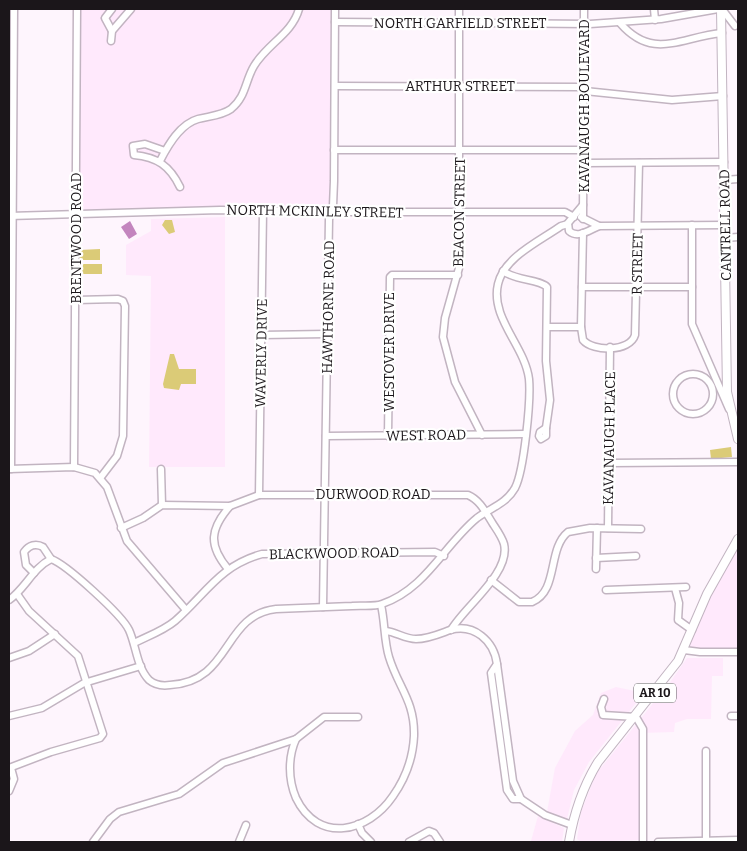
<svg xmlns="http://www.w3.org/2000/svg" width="747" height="851" font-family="Bitter,serif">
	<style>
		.built { fill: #ffe9fc }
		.green { fill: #dbcb77 }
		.water { fill: #c385be }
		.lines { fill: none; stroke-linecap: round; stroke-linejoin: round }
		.minor-casing { stroke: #c2b4c1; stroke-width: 9 }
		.major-casing { stroke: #c2b4c1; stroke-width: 10 }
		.minor { stroke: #fff; stroke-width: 6 }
		.major { stroke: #fff; stroke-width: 8 }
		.labels { text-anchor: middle; stroke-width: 4.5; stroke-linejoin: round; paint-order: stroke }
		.shield { fill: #fff; stroke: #5f5c5f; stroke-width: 1 }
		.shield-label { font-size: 12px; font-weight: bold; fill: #1b161a }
		.street-label { font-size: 14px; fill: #1b161a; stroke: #fff }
	</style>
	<rect width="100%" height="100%" fill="#fef5fd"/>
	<g class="built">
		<path d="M77,9H335L333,209L76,215Z"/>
		<path d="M225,217V467H149L151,276L126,275V245L151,231V219Z"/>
		<path d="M738,539V652L684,650L707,594Z"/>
		<path d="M687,658H723V676H712L711,719H687L675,723L674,732L641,733L639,840L582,842L577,839L581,812L596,774L671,681Z"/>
		<path d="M616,687L644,693L589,762L574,790L567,819L547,812L555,768L575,731L593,715L601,693Z"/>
		<path d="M538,816L564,828L562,842L531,841Z"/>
	</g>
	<g class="green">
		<path d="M165,220H172L175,232L169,234L162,225Z"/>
		<path d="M100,249V260H79V250Z"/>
		<rect x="79" y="264" width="23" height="10"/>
		<path d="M170,354H174L179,369H196V384H181L179,390L164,388L163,384Z"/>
		<path d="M731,447L732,457L711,459L710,450Z"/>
	</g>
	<path class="water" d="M130,221L137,234L129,239L121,227Z"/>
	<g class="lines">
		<defs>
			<g id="minor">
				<path d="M459,9V268L445,318L443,337L455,382L482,435"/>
				<path d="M654,9L655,20"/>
				<path d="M722,9L735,26"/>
				<path d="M335,22L590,24L661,19L718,9"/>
				<path d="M620,23C653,61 680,37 722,33"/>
				<path d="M112,31L105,18L112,9"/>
				<path d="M111,41L112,31L131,9"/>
				<path d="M335,86L584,87"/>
				<path d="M585,91L672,100L723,96"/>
				<path d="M334,150H584"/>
				<path d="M165,151L145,144L133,146L134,155C157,157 170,166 180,187"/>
				<path d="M160,161C168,145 180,124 198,119C209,116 221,116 231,109C246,97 245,81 254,66C267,44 292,34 299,9"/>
				<path d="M584,163L724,162"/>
				<path d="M724,180L738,179"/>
				<path d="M583,205L568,223L569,231C578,239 589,230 599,226L725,225"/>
				<path d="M9,216L220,210L350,212H565L574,217"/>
				<path d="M581,217L599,226"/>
				<path d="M583,219L584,9"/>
				<path d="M692,225V324L729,409"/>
				<path d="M583,233L581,327L583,340C593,352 630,352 635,335L639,163"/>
				<path d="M725,238L738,237"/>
				<path d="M503,271C516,281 539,279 547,287L546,361L550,400L546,428"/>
				<path d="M582,287H692"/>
				<path d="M76,300L118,299L123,301L125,306L123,436L117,456L101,477"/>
				<path d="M547,327H581"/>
				<path d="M261,335L327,334"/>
				<circle cx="693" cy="394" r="20"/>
				<path d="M546,428V436L541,439L539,436L540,432Z"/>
				<path d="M326,436L525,434"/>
				<path d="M388,436L390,277L392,275H458"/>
				<path d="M609,463L738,462"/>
				<path d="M74,467L77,9"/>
				<path d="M9,469L74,467L95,473L107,487L127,541L186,610"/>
				<path d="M11,469L14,9"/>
				<path d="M161,469L162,505"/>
				<path d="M259,495L263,211"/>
				<path d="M121,528L143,518L162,505L230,506L259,495H468C480,500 486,513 493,524C497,530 502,537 504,544C511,573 464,607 451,630"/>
				<path d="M608,528L610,347"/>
				<path d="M596,558L636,556"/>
				<path d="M51,559C66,564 122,615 129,630C136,645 137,668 149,680C155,685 163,686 170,685C232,682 222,615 276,609C302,608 327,607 352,606C361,605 374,607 382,604C426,589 444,545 477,518C490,508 506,504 515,488C524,471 531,400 529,379C525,346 490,318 498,284C504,257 540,241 561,226L568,224"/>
				<path d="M228,569C208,545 210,529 230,506"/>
				<path d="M596,569L597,528"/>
				<path d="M34,573L26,565L24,552C29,545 36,543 43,547L51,559"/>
				<path d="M491,580L519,602H532C559,591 547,549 568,532L590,528L641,529"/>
				<path d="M675,588L679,603L678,620L692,630"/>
				<path d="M606,590L686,587"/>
				<path d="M9,600C25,589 33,568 51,559"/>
				<path d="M323,607L329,219L333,206L334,181L335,9"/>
				<path d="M386,631C396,632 405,639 416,639C428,639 439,634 450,630C474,623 494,641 497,664L491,673L507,790L513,799H521L545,815L572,825"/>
				<path d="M134,643C148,636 163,631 175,621C206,594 219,566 262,554L435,552L444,556"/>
				<path d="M684,650L700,652H738"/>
				<path d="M9,658L29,651L55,634"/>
				<path d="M497,664L513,781L521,799"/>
				<path d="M604,699L601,707L603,715L636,717L643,729V842"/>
				<path d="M9,716L42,708L84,683L141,666"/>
				<path d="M731,716H738"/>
				<path d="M296,739C288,757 288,779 296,798C318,844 368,833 393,796C405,779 413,757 414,736C415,701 398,687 389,657C384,641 385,622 381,605"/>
				<path d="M9,768L51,752L100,738L103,734L78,656L29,611L17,594"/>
				<path d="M9,791L14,779L11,768"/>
				<path d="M358,824L362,833L371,842"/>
				<path d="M93,842L110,819L119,812L179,794L223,763L296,739L324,717H358"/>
				<path d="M239,842L246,825"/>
				<path d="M409,842L429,831L434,833L440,842"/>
				<path d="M658,842L738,840"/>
				<path d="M706,842V751"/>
			</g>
			<g id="major">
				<path d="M721,9L727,392L738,439"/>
				<path d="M569,842C574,813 582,788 598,762L678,661L707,594L738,539"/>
			</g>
		</defs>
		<use href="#minor" class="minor-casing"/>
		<use href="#major" class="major-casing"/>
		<use href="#minor" class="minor"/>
		<use href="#major" class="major"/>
	</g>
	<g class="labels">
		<rect class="shield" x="634" y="683.5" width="42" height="19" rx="4"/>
		<g class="shield-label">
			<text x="655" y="697">AR 10</text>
		</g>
		<g class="street-label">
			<text x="460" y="28">NORTH GARFIELD STREET</text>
			<text x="460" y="91">ARTHUR STREET</text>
			<text transform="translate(584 106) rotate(-90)" y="5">KAVANAUGH BOULEVARD</text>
			<text transform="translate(315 211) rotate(1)" y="5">NORTH MCKINLEY STREET</text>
			<text transform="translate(459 212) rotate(-89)" y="5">BEACON STREET</text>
			<text transform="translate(725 225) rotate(-91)" y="5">CANTRELL ROAD</text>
			<text transform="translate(76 238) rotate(-90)" y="5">BRENTWOOD ROAD</text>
			<text transform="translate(637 264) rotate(-89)" y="5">R STREET</text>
			<text transform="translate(328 307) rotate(-89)" y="5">HAWTHORNE ROAD</text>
			<text transform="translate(389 352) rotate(-90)" y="5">WESTOVER DRIVE</text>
			<text transform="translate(261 353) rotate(-89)" y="5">WAVERLY DRIVE</text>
			<text transform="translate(426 435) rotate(-1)" y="5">WEST ROAD</text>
			<text transform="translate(609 438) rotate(-89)" y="5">KAVANAUGH PLACE</text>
			<text x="373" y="499">DURWOOD ROAD</text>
			<text transform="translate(334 553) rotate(-1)" y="5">BLACKWOOD ROAD</text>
		</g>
	</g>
	<rect width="747" height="851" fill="none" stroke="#1b161a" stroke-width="20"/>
</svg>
